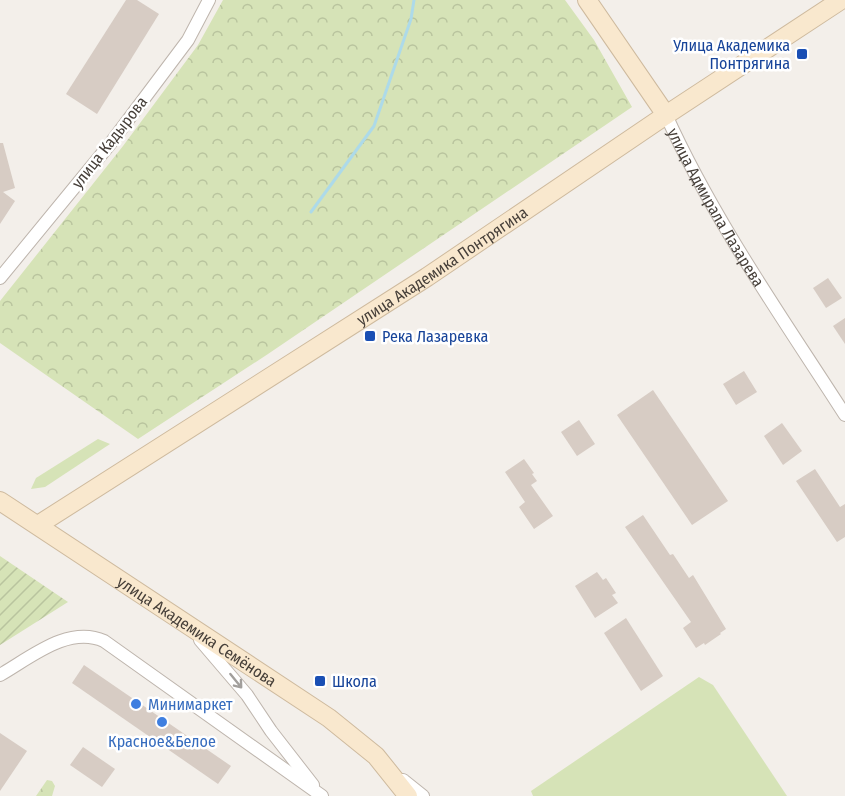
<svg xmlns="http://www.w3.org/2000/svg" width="845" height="796" font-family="'Fira Sans Condensed',sans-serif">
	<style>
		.grass { fill: #d6e3b7 }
		.park { fill: url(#park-crowns) }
		.garden { fill: url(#garden-furrows) }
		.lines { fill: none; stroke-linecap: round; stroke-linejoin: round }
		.stream { stroke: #addae9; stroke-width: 3 }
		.building { fill: #d7ccc4 }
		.street-casing { stroke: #beb5ad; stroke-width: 14 }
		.secondary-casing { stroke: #ceba9e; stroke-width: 20 }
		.street { stroke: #fff; stroke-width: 12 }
		.secondary { stroke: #f9e8ce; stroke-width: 18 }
		.oneway { stroke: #a29f9c }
		.transit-dot { fill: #1a4fb4; stroke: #fff; stroke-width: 2 }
		.shop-dot { fill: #3f7fe0; stroke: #fff; stroke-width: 2 }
		.labels { text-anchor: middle; stroke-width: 5; stroke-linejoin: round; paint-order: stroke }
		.transit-label { font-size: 16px; fill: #164399; stroke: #fff; text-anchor: start }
		.street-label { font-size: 16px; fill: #463f39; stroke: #fff }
		.shop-label { font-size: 16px; fill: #366cbe; stroke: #fff; text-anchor: start }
	</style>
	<defs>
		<pattern id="park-crowns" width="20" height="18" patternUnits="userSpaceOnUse" patternTransform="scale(1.5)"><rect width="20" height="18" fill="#d6e3b7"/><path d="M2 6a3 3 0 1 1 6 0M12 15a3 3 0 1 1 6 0" fill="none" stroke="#b9c49e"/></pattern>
		<pattern id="garden-furrows" width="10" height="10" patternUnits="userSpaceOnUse" patternTransform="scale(1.5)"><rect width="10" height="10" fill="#d6e3b7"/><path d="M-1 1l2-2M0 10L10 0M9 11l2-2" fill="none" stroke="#b9c49e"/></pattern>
	</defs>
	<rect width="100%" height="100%" fill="#f3efea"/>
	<g class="grass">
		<path d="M98,439L110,444L45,487L31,489L36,478Z"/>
		<path d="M699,677L713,685L787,796H533L531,791Z"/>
	</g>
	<g class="park">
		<path d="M223,0H565L594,40L632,107L268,354L138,439L0,343V301L123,146L198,45Z"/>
		<path d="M47,780L52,781L55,786L52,796H36Z"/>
	</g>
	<path class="garden" d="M0,556L68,602L0,645Z"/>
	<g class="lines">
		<path class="stream" d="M311,212L374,126L411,19L414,0"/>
	</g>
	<g class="building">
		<path d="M126,0H137L159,14L97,114L66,94Z"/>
		<path d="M0,143H3L15,188L3,192L15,201L0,224Z"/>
		<path d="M828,278L842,298L826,308L813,288Z"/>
		<path d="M845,318V344L833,326Z"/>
		<path d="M744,371L757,392L736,405L723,384Z"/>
		<path d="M653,390L728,501L692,525L617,415Z"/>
		<path d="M579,420L595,444L577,456L561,432Z"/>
		<path d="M782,423L802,451L783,465L764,436Z"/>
		<path d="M524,459L534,473L532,474L537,481L531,485L553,516L534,529L519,507L525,502L505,472Z"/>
		<path d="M815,469L840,507L845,504V537L837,542L796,481Z"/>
		<path d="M643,515L670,555L673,554L689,578L693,575L726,629L720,633L721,634L705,645L704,643L696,648L683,628L691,622L625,527Z"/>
		<path d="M597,572L603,580L606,578L616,593L612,595L618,603L595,618L575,586Z"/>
		<path d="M626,618L663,676L641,691L604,633Z"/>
		<path d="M84,665L231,766L218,784L72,683Z"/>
		<path d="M0,733L27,751L0,791Z"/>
		<path d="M83,747L115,769L102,787L70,765Z"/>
	</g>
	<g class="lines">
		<defs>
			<g id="street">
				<path id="s1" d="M666,115C714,221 782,317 845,415"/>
				<path d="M0,278L110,144L188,40L209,0"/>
				<path d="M200,640L247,695L271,731L313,785"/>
				<path d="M0,675C30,658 68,625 104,641L322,796"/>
				<path d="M403,780L423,796"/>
			</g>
			<g id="secondary">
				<path d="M587,0L666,115"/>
				<path id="s2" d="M0,501L329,718L376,756L408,796"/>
				<path id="s3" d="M38,525L427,277L666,115L841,0"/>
			</g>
		</defs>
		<use href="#street" class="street-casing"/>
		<use href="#secondary" class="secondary-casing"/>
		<use href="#street" class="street"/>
		<use href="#secondary" class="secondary"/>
	</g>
	<defs><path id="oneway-shaft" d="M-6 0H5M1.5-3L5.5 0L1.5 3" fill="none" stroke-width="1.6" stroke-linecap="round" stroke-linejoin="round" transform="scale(1.5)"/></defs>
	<use class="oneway" href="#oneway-shaft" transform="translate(236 681) rotate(51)"/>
	<g class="transit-dot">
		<rect x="796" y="48" width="12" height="12" rx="3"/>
		<rect x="364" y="330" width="12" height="12" rx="3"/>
		<rect x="314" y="675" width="12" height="12" rx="3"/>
	</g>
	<g class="shop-dot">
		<circle cx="136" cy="704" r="6"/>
		<circle cx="162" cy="722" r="6"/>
	</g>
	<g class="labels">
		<g class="transit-label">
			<text x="790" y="51" text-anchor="end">Улица Академика<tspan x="790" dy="18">Понтрягина</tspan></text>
			<text x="382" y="342">Река Лазаревка</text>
			<text x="332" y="687">Школа</text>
		</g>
		<g class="street-label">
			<text transform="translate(109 142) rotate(-52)" y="6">улица Кадырова</text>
			<text dy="6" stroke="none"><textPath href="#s1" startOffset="105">улица Адмирала Лазарева</textPath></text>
			<text dy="6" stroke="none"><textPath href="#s3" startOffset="480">улица Академика Понтрягина</textPath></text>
			<text dy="6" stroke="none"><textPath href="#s2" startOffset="236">улица Академика Семёнова</textPath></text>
		</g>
		<g class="shop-label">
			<text x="148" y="710">Минимаркет</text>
			<text x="162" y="747" text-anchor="middle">Красное&amp;Белое</text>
		</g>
	</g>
</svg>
